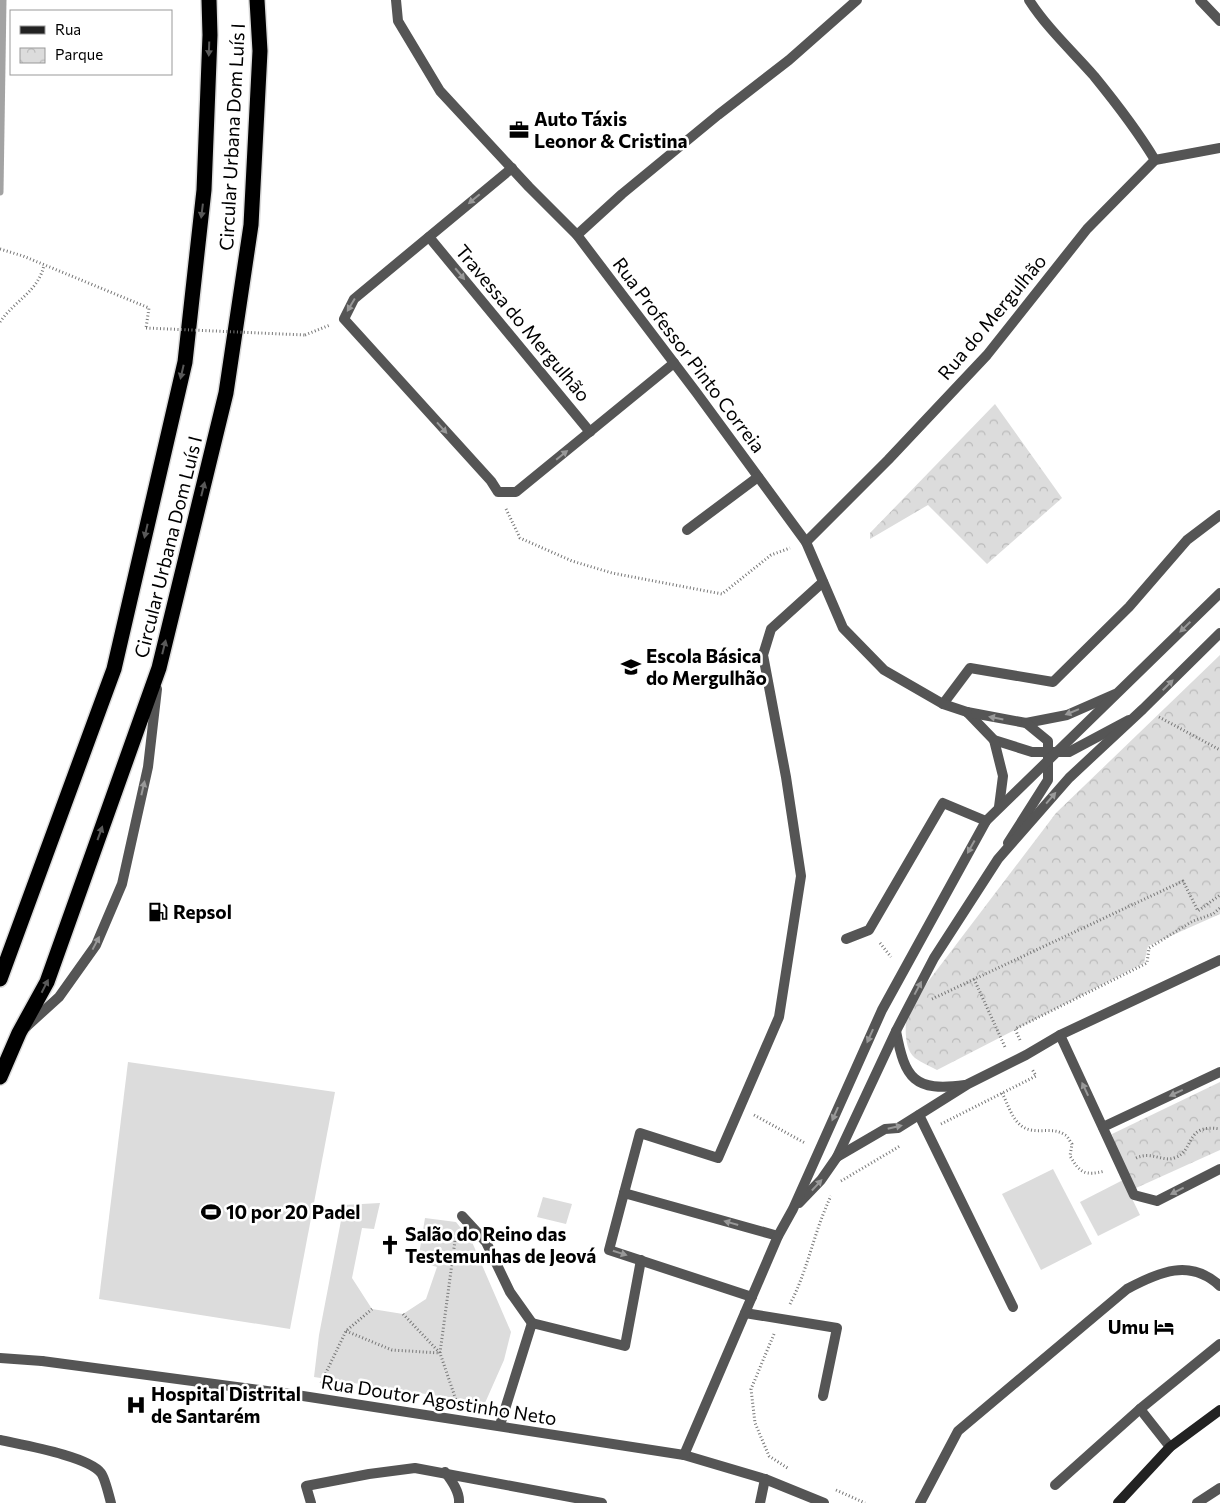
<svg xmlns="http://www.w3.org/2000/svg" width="1220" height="1503" font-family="Commissioner,sans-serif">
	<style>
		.green { fill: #dcdcdc }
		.park { fill: url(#park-crowns) }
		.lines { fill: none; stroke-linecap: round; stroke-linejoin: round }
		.stream { stroke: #a3a3a3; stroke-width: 7 }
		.highway-casing { stroke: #dbdbdb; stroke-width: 18 }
		.path { stroke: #777; stroke-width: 3; stroke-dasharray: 1 2.5; stroke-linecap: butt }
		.lane { stroke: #555; stroke-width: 10 }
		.street { stroke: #555; stroke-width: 10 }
		.secondary { stroke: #222; stroke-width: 10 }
		.highway { stroke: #000; stroke-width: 15 }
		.path-bridge { stroke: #777; stroke-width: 3; stroke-dasharray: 1 2.5; stroke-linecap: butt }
		.oneway { fill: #595959 }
		.oneway2 { fill: #999 }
		.labels { text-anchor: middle; stroke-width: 5; stroke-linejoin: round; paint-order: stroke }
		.poi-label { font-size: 19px; font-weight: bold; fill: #000; stroke: #fff; text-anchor: start }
		.street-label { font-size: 19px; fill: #000; stroke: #fff }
	</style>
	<defs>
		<pattern id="park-crowns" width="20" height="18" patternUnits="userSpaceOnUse" patternTransform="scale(1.25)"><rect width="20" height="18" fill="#dcdcdc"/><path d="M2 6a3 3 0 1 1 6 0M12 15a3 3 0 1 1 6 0" fill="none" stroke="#bbb"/></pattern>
	</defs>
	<rect width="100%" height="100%" fill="#fff"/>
	<g class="green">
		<path d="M128,1062L335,1092L290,1329L99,1299Z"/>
		<path d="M1053,1169L1092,1244L1041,1270L1002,1194Z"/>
		<path d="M1123,1180L1140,1215L1098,1236L1080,1202Z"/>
		<path d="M543,1197L572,1204L566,1224L537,1217Z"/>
		<path d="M380,1203L374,1229L362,1228L352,1278L372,1309L403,1314L426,1299L437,1267L418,1261L425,1218L456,1222L472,1242L511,1332L504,1360L485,1403L314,1377L319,1335L344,1205Z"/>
	</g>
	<g class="park">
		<path d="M995,404L1062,498L987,564L928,505L870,539V533Z"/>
		<path d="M1220,655V914L1148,946L1144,963L937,1070C930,1066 922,1063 915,1058C903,1049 905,1022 908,1008L1056,813Z"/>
		<path d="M1220,1082V1150L1136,1188L1121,1166L1112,1134Z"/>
	</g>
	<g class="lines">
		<path class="stream" d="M0,192L3,0"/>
		<defs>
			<g id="highway">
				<path d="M0,979L114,669L185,362L204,190L210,35L209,0"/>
				<path d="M0,1077L19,1033L47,982L159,668L226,393L251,225L260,51L257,0"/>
			</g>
		</defs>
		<use href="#highway" class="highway-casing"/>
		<g class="path">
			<path d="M0,249L23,256L149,308L146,328"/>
			<path d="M0,322C15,300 38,292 44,265"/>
			<path d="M305,335L330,325"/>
			<path d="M506,509L520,538L572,561L612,573L722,594L771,555L790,548"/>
			<path d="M1159,717L1220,750"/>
			<path d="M880,943L891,957"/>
			<path d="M974,979L1005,1047"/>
			<path d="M932,999L1183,881L1198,911L1220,895"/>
			<path d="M1020,1040L1015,1029L1147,963L1149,948L1193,921L1213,914L1220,908"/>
			<path d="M1002,1093C1008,1104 1012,1120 1023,1127C1036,1135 1053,1126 1065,1135C1068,1136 1070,1142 1072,1144L1070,1156C1080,1173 1085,1176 1105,1171"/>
			<path d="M754,1115L805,1143"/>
			<path d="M941,1124L1036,1076L1032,1069"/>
			<path d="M1136,1158C1151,1151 1163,1162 1174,1158C1195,1152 1184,1123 1220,1129"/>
			<path d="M841,1181L900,1146"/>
			<path d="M790,1304C808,1270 814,1231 831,1196"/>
			<path d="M403,1314L440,1353L457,1403"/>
			<path d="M346,1331L392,1350L440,1353L456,1233"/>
			<path d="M774,1334L751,1389L755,1423L769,1456L789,1469"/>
			<path d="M321,1383L346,1331L372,1309"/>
			<path d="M836,1490L865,1503"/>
		</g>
		<g class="lane">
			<path d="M943,704L970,668L1053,682L1129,607L1187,540L1220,515"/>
			<path d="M967,712L994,740L1032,752H1069L1129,720"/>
			<path d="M967,712L1026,723L1067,715L1115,694"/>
			<path d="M994,740L1003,776L999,807"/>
			<path d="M1008,843L1048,780V741L1026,723"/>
			<path d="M846,939L869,930L943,803L986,821"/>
			<path d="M26,1027L59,997L96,945L122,884L148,767L157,689"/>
			<path d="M624,1193L640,1133L718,1158L779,1017L801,876L786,777L763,655L771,629L823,582"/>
			<path d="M462,1216L486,1242L510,1292L532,1323"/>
			<path d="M745,1313L837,1328L823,1396"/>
			<path d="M0,1358L42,1361"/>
			<path d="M1140,1409L1170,1447"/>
			<path d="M500,1425L532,1323L625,1346L641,1260"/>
			<path d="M0,1440C22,1445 88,1456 101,1473C105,1478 109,1496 111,1503"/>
			<path d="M445,1472C452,1481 460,1492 459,1503"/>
			<path d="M1055,1485L1140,1409L1220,1344"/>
			<path d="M311,1503L306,1486L369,1474L415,1468L602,1503"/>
			<path d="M760,1503L765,1479"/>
			<path d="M920,1503L958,1431L1127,1289C1159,1272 1190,1258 1220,1286"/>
			<path d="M1197,1503L1220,1488"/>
		</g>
		<g class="street">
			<path d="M396,0L398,21L440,91L529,187L577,235L696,392L806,542L843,628L884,670L943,704L967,712"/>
			<path d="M1029,0C1047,28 1072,51 1094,76C1116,103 1137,130 1155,160"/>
			<path d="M1200,0L1220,21"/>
			<path d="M512,168L354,299L344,319L491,481L498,492H516L674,363"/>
			<path d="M577,235L622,194L718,115L789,60L857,0"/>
			<path d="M429,237L590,432"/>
			<path d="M687,530L758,477"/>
			<path d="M806,542L888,460L987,355L1087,229L1155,160L1220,148"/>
			<path d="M896,1031C905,1079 914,1092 965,1085"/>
			<path d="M1060,1035L1134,1195L1157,1201L1220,1169"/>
			<path d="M919,1115L1013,1307"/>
			<path d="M1103,1127L1220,1072"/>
			<path d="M837,1157L885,1129L898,1128L968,1084L1026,1055L1060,1035L1220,960"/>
			<path d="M799,1203L821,1180L837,1157L896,1031L934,958L998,859L1069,778L1143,709L1220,633"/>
			<path d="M752,1297L609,1250L624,1193L778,1236"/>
			<path d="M42,1361L290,1394L684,1455L765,1479L824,1503"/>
			<path d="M684,1455L778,1236L793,1209L882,1010L986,821L1220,593"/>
		</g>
		<path class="secondary" d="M1118,1503L1170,1447L1220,1410"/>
		<use href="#highway" class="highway"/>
		<path class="path-bridge" d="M146,328L305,335"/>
	</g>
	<defs><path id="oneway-solid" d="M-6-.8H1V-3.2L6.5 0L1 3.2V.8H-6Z" transform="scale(1.25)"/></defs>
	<g class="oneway">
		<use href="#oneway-solid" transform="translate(209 49) rotate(92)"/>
		<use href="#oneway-solid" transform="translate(202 211) rotate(97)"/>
		<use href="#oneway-solid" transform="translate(182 372) rotate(103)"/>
		<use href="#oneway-solid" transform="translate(203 489) rotate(-76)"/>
		<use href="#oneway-solid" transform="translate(146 531) rotate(103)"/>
		<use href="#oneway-solid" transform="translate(164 647) rotate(-76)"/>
		<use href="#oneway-solid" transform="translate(100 833) rotate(-70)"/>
		<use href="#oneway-solid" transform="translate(45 986) rotate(-63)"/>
	</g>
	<g class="oneway2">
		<use href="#oneway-solid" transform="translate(474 199) rotate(140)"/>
		<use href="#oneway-solid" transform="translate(460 274) rotate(50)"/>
		<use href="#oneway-solid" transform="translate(351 305) rotate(121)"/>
		<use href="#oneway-solid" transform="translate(442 428) rotate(48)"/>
		<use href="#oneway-solid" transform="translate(562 455) rotate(-39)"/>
		<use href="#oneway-solid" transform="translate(1185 627) rotate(136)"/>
		<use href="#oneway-solid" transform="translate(1168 685) rotate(-45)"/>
		<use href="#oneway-solid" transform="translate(1072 712) rotate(158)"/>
		<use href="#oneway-solid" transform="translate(996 718) rotate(-169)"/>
		<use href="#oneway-solid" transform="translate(143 788) rotate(-77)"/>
		<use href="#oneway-solid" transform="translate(1051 798) rotate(-49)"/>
		<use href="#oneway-solid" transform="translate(971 847) rotate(119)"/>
		<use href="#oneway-solid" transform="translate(96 943) rotate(-62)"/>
		<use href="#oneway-solid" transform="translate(918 988) rotate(-62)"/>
		<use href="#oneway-solid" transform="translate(870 1036) rotate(114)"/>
		<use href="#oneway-solid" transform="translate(1085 1089) rotate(-115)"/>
		<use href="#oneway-solid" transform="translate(1176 1093) rotate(155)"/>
		<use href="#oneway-solid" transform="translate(835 1114) rotate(114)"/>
		<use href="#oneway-solid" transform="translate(895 1127) rotate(-13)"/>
		<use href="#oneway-solid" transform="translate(817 1185) rotate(-47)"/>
		<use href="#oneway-solid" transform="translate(1177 1191) rotate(153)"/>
		<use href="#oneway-solid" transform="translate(731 1223) rotate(-164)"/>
		<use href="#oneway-solid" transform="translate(620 1253) rotate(18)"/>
	</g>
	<defs>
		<symbol id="office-bare" viewBox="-9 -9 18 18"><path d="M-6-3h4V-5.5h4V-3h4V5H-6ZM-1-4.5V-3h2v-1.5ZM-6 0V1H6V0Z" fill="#000" stroke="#fff" stroke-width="2.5" paint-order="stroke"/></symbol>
		<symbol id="school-bare" viewBox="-9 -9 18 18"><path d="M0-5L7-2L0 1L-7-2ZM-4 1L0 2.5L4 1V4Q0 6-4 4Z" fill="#000" stroke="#fff" stroke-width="2.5" paint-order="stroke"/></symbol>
		<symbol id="fuel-bare" viewBox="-9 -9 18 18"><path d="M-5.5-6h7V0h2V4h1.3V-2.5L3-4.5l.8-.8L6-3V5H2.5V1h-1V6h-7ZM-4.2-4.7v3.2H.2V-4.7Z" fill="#000" stroke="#fff" stroke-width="2.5" paint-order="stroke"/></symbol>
		<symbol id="stadium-bare" viewBox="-9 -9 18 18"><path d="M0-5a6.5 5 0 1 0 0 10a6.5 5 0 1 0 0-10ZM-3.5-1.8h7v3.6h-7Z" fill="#000" stroke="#fff" stroke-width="2.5" paint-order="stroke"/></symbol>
		<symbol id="church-bare" viewBox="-9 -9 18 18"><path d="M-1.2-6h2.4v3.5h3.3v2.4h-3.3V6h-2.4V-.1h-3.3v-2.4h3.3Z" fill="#000" stroke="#fff" stroke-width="2.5" paint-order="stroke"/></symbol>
		<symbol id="hotel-bare" viewBox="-9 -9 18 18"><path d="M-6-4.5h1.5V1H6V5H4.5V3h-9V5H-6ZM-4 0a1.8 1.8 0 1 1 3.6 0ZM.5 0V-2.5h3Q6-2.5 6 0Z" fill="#000" stroke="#fff" stroke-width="2.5" paint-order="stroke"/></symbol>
		<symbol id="hospital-bare" viewBox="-9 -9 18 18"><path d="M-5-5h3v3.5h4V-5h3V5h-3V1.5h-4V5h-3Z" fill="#000" stroke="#fff" stroke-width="2.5" paint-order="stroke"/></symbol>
	</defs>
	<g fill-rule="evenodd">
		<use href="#office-bare" x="505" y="116" width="28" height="28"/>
		<use href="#school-bare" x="617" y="653" width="28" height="28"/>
		<use href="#fuel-bare" x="144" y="898" width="28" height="28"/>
		<use href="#stadium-bare" x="197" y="1198" width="28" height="28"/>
		<use href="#church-bare" x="376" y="1231" width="28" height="28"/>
		<use href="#hotel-bare" x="1150" y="1313" width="28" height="28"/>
		<use href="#hospital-bare" x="122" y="1391" width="28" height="28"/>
	</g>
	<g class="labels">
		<g class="poi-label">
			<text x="534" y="126">Auto Táxis<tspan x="534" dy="22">Leonor &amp; Cristina</tspan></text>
			<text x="646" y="663">Escola Básica<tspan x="646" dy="22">do Mergulhão</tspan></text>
			<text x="173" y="919">Repsol</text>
			<text x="226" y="1219">10 por 20 Padel</text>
			<text x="405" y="1241">Salão do Reino das<tspan x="405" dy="22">Testemunhas de Jeová</tspan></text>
			<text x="1149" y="1334" text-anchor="end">Umu</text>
			<text x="151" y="1401">Hospital Distrital<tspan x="151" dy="22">de Santarém</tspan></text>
		</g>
		<g class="street-label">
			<text transform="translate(232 137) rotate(-87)" y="7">Circular Urbana Dom Luís I</text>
			<text transform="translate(992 317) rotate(-50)" y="7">Rua do Mergulhão</text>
			<text transform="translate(523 323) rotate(50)" y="7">Travessa do Mergulhão</text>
			<text transform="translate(689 355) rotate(53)" y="7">Rua Professor Pinto Correia</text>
			<text transform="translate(168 547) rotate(-76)" y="7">Circular Urbana Dom Luís I</text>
			<text transform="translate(439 1400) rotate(9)" y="7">Rua Doutor Agostinho Neto</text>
		</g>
	</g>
	<rect x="10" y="10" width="162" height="65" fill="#ffffff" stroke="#999999"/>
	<rect x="20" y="26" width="25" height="8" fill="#222222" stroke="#999999"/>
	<text x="55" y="35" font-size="15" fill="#000000">Rua</text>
	<rect x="20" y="48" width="25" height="15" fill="url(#park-crowns)" stroke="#999999"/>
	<text x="55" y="60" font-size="15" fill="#000000">Parque</text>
</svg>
